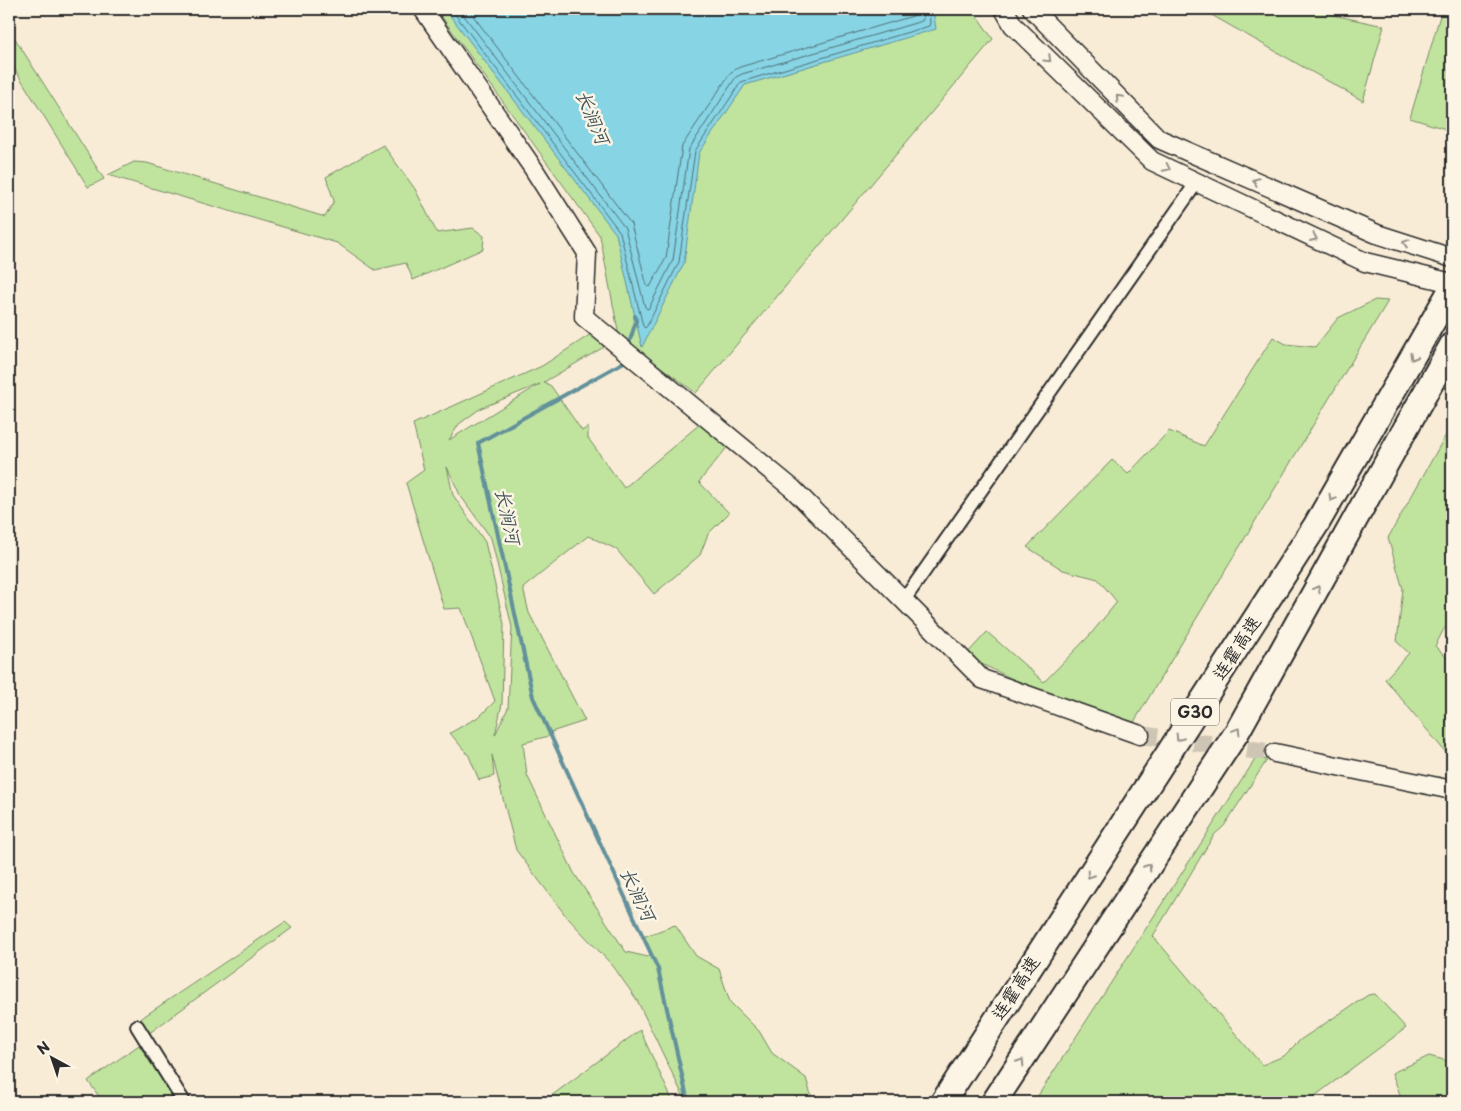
<svg xmlns="http://www.w3.org/2000/svg" width="1461" height="1111" font-family="'Playpen Sans','LXGW WenKai TC',sans-serif">
	<style>
		.green { fill: #c0e49e; stroke: #768864; fill-rule: evenodd }
		.water { fill: #87d4e5; stroke: #62909b }
		.lines { fill: none; stroke-linecap: round; stroke-linejoin: round }
		.shore { stroke: #506f75; stroke-width: 1 }
		.stream { stroke: #62909b; stroke-width: 4 }
		.secondary-tunnel { stroke: #cfc5b4; stroke-width: 18; stroke-dasharray: 18 9; stroke-linecap: butt }
		.street-casing { stroke: #2b2b2b; stroke-width: 16 }
		.secondary-casing { stroke: #2b2b2b; stroke-width: 21 }
		.highway-casing { stroke: #2b2b2b; stroke-width: 28 }
		.street { stroke: #fcf5e5; stroke-width: 12 }
		.secondary { stroke: #fcf5e5; stroke-width: 18 }
		.highway { stroke: #fcf5e5; stroke-width: 24 }
		.oneway { stroke: #949088 }
		.labels { text-anchor: middle; stroke-width: 5; stroke-linejoin: round; paint-order: stroke }
		.shield { fill: #fcf5e5; stroke: #6a6863; stroke-width: 1 }
		.shield-label { font-size: 16px; font-weight: bold; fill: #2b2b2b }
		.street-label { font-size: 18px; fill: #2b2b2b; stroke: #fcf5e5 }
		.water-label { font-size: 19px; font-style: italic; fill: #42555a; stroke: #fcf5e5 }
	</style>
	<rect width="100%" height="100%" fill="#f8ecd6"/>
	<filter id="ink" filterUnits="userSpaceOnUse"><feTurbulence type="fractalNoise" baseFrequency=".02" numOctaves="2"/><feDisplacementMap in="SourceGraphic" scale="10" xChannelSelector="R" yChannelSelector="G"/><feConvolveMatrix kernelMatrix="1 2 1 2 8 2 1 2 1" color-interpolation-filters="sRGB"/></filter>
	<g filter="url(#ink)">
		<g class="green">
			<path d="M436,9H972L993,39L696,393L619,336L600,236Z"/>
			<path d="M1201,9H1318L1333,15L1384,26L1363,101Z"/>
			<path d="M1442,9H1452V131L1410,118Z"/>
			<path d="M9,29L104,179L88,187L9,60Z"/>
			<path d="M383,145L415,189L437,233L473,228L484,236L483,249L413,280L406,263L375,270L337,243L108,175L134,162L147,163L325,217L334,201L326,177Z"/>
			<path d="M1375,300L1388,301L1134,722L1048,696L965,656L987,632L1044,682L1090,635L1117,602L1098,579L1063,570L1027,547L1112,460L1128,474L1169,431L1204,446L1273,337L1286,344L1315,347L1338,318Z"/>
			<path d="M591,334L604,347L544,382L551,386L582,431L588,427V438L624,488L701,423L729,445L699,482L729,513L708,534L700,555L654,594L616,549L588,536L523,588L529,613L585,721L551,732L552,735L523,743L527,775L574,873L626,952L648,957L651,952L643,937L675,925L696,956L719,969L730,1002L759,1031L772,1053L806,1078L813,1102H686L637,1000L613,966L566,916L516,850L492,755L494,776L479,780L469,756L450,733L480,716L495,701L461,608L444,609L406,483L424,470L413,424L542,366ZM540,384L449,440L459,424L481,408ZM447,467L460,495L491,538L512,627L508,708L495,735L502,704L504,624L485,542L453,495Z"/>
			<path d="M1452,424V622L1444,629L1435,646L1452,663V760L1385,679L1409,653L1397,642L1403,589L1388,538Z"/>
			<path d="M1256,758L1267,760L1224,826L1214,835L1153,936L1262,1065L1284,1056L1300,1040L1368,995L1375,994L1406,1028L1312,1098L1315,1102H1034Z"/>
			<path d="M285,922L292,928L144,1037L136,1023L146,1015Z"/>
			<path d="M640,1030L673,1102H543Z"/>
			<path d="M139,1045L176,1102H103L88,1081Z"/>
			<path d="M1429,1056L1448,1061L1452,1060V1102H1400L1402,1100L1392,1073Z"/>
		</g>
		<path class="water" d="M445,9H933L936,29L745,85L699,153L684,263L642,347L616,234Z"/>
		<g class="lines">
			<g class="shore">
				<path d="M451,9L620,232L643,326L645,328L647,326L679,262L695,151L741,82L929,26L930,23L929,9"/>
				<path d="M459,9L625,228L645,307L647,309L649,308L673,260L689,149L736,77L742,74L922,21L923,19L922,9"/>
				<path d="M468,9L631,224L647,286L650,287L666,258L682,146L731,72L740,67L913,16L915,14V9"/>
			</g>
			<g class="stream">
				<path d="M628,347L636,321L635,316"/>
				<path d="M625,357L624,362L478,443L533,697L658,969L688,1102"/>
			</g>
			<path class="secondary-tunnel" d="M1140,735L1275,753"/>
			<defs>
				<g id="street">
					<path d="M904,600L1197,182"/>
					<path d="M137,1026L184,1102"/>
				</g>
				<g id="secondary">
					<path d="M423,9L533,168L587,253L584,317L793,489L982,679L1140,735"/>
					<path d="M1004,9L1013,25L1152,161L1365,262L1452,283"/>
					<path d="M1032,9L1159,139L1377,234L1452,258"/>
					<path d="M1275,753L1452,790"/>
				</g>
				<g id="highway">
					<path d="M943,1102L1316,525L1452,288"/>
					<path d="M994,1102L1237,732L1452,345"/>
				</g>
			</defs>
			<use href="#street" class="street-casing"/>
			<use href="#secondary" class="secondary-casing"/>
			<use href="#highway" class="highway-casing"/>
			<use href="#street" class="street"/>
			<use href="#secondary" class="secondary"/>
			<use href="#highway" class="highway"/>
		</g>
		<defs><path id="oneway-chevron" d="M-2-3.5L2.5 0L-2 3.5" fill="none" stroke-width="1.6" stroke-linecap="round" stroke-linejoin="round" transform="scale(1.25)"/></defs>
		<g class="oneway">
			<use href="#oneway-chevron" transform="translate(1048 59) rotate(44)"/>
			<use href="#oneway-chevron" transform="translate(1119 98) rotate(-134)"/>
			<use href="#oneway-chevron" transform="translate(1167 168) rotate(26)"/>
			<use href="#oneway-chevron" transform="translate(1256 181) rotate(-156)"/>
			<use href="#oneway-chevron" transform="translate(1314 238) rotate(25)"/>
			<use href="#oneway-chevron" transform="translate(1406 243) rotate(-163)"/>
			<use href="#oneway-chevron" transform="translate(1413 357) rotate(120)"/>
			<use href="#oneway-chevron" transform="translate(1332 498) rotate(120)"/>
			<use href="#oneway-chevron" transform="translate(1317 589) rotate(-61)"/>
			<use href="#oneway-chevron" transform="translate(1237 731) rotate(-59)"/>
			<use href="#oneway-chevron" transform="translate(1179 738) rotate(123)"/>
			<use href="#oneway-chevron" transform="translate(1148 867) rotate(-57)"/>
			<use href="#oneway-chevron" transform="translate(1090 875) rotate(123)"/>
			<use href="#oneway-chevron" transform="translate(1021 1062) rotate(-57)"/>
		</g>
	</g>
	<g class="labels">
		<rect class="shield" x="1171" y="698.5" width="48" height="27" rx="4"/>
		<g class="shield-label">
			<text x="1195" y="718">G30</text>
		</g>
		<g class="street-label">
			<text transform="translate(1237 648) rotate(-57)" y="6">连霍高速</text>
			<text transform="translate(1016 988) rotate(-57)" y="6">连霍高速</text>
		</g>
		<g class="water-label">
			<text transform="translate(593 117) rotate(67)" y="7">长涧河</text>
			<text transform="translate(508 516) rotate(78)" y="7">长涧河</text>
			<text transform="translate(638 894) rotate(65)" y="7">长涧河</text>
		</g>
	</g>
	<rect width="1461" height="1111" fill="none" stroke="#fcf5e5" stroke-width="30"/>
	<rect x="15" y="15" width="1431" height="1081" fill="none" stroke="#2b2b2b" stroke-width="2" filter="url(#ink)"/>
	<g transform="translate(52 1058) rotate(320)" stroke="#fcf5e5" stroke-width="4" paint-order="stroke">
	<path d="M0-4L9 19L0 12L-9 19Z" fill="#2b2b2b"/>
	<text y="-8" font-size="14" font-weight="bold" text-anchor="middle" fill="#2b2b2b">N</text>
	</g>
</svg>
